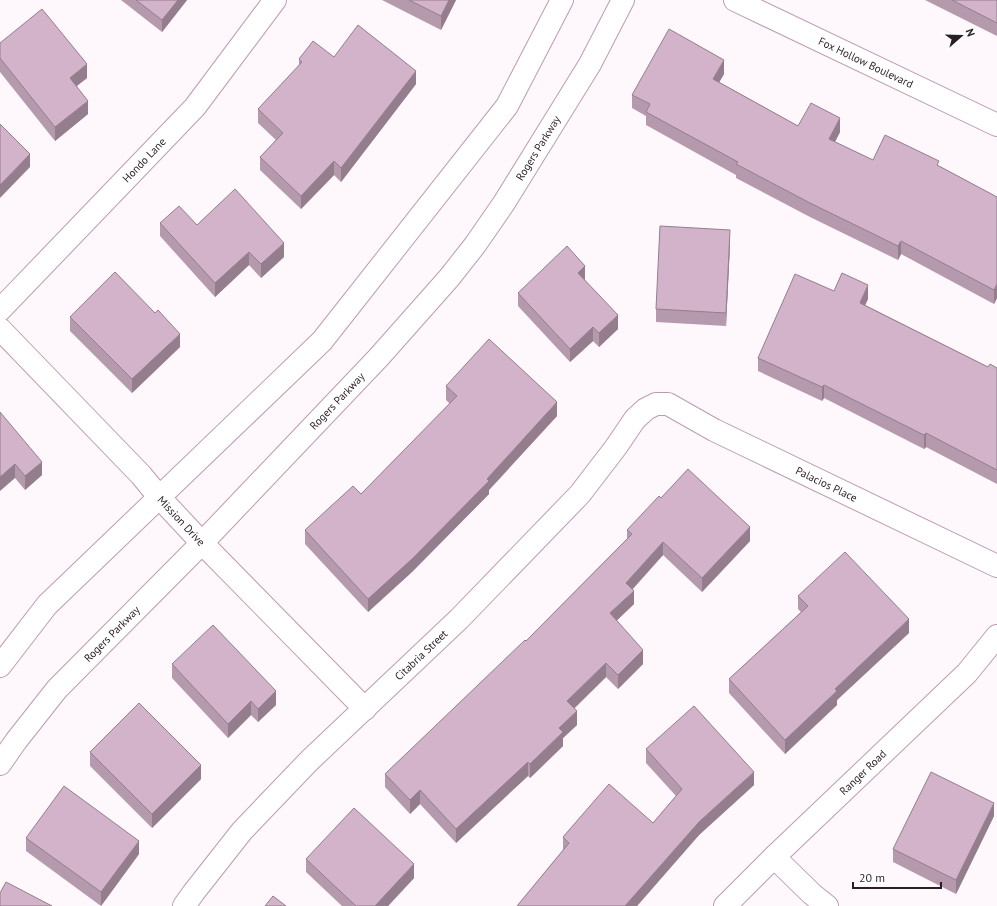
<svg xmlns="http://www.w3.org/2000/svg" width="997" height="906" font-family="'PT Sans',sans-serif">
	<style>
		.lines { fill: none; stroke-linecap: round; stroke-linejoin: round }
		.street-casing { stroke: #bc9cb2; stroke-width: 24 }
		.secondary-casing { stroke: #bc9cb2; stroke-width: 24 }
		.street { stroke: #fff; stroke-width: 22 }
		.secondary { stroke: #fff; stroke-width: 22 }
		.wall { fill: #b59aad }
		.shaded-wall { fill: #947d8d }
		.building { fill: #d3b3c9; stroke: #947d8d }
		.labels { text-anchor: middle; stroke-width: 3.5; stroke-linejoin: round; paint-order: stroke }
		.street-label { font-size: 11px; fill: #2a1e26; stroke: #fff }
	</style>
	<rect width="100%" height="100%" fill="#fef7fc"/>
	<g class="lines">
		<defs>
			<g id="street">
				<path id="s1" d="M735,0L997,125"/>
				<path id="s2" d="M0,310L195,107L275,0"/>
				<path id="s3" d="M0,329L141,475L160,498L202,543L365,709"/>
				<path d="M774,857L812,894L827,906"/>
				<path id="s4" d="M184,906L194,892L242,831L310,760L459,619L580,494L616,447L635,419L646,409L656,404H668L714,430L997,566"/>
				<path id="s5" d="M725,906L774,857L967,673L997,636"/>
			</g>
			<g id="secondary">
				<path d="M0,666L47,605L322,341L507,106L562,0"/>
				<path id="s6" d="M0,764L16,741L57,689L202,543L379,357L449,278L475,245L504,203L590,64L623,0"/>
			</g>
		</defs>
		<use href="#street" class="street-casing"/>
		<use href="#secondary" class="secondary-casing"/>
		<use href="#street" class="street"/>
		<use href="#secondary" class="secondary"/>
	</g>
	<g class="wall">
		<path d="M121,0H187L162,32Z"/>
		<path d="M382,0H456L441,30Z"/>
		<path d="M925,0H997V36Z"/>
		<path d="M0,43L87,78L77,86L88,114L55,141L0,72Z"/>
		<path d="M299,59L416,84L341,182L334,175L301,209L260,170V157L276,140L258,123V109L299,66Z"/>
		<path d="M724,74L719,82L798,126L840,132L835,142L873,160L939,166L997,197V298L994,304L901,254L898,260L810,217L736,178V175L646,125V116L632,108V95Z"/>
		<path d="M160,223L197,225L284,257L261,278L249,265L215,297L160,236Z"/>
		<path d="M730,244L726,326L656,322V309Z"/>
		<path d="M585,279V280L618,329L599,347L593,341L570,362L518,306V293Z"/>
		<path d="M834,291L868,299L865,305L988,367L997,368V484L926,447L924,449L824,398L822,401L758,371V358Z"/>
		<path d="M70,317L180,347L132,393L70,331Z"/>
		<path d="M446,386L557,416L489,490V494L412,572L368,612L305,544V530L361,494L450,404L446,400Z"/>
		<path d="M0,412L42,475L25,490L15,478Z"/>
		<path d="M661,498L750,541L702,592L663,555L633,589L634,604L617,620L643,664L618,689L606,677L574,709L577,725L563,738V746L530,778L528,776L456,843L420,804L410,814L385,787V774L526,641L627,539V530Z"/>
		<path d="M798,596L909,633L837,700V705L785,754L729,693V679L801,612L798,609Z"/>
		<path d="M172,664L276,705L258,722L251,715L228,738L172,678Z"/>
		<path d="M646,749L754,785L699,835L637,906H517L563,850V837L653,823L676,796L646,763Z"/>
		<path d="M90,752L201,779L152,828L90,766Z"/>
		<path d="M994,816L956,894L893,862V849Z"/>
		<path d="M26,838L139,854L101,906L26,851Z"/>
		<path d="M306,859L414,878L388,906H342L306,872Z"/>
	</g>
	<g class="shaded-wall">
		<path d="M178,0H187L162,32V20Z"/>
		<path d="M449,0H456L441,30V16Z"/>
		<path d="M724,60V74L713,93V79Z"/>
		<path d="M87,64V78L70,91V78Z"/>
		<path d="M416,71V84L341,182V168Z"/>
		<path d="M88,101V114L55,141V127Z"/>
		<path d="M840,118V132L829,153V139Z"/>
		<path d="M30,154V167L0,198V185Z"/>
		<path d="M334,161V175L301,209V196Z"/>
		<path d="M730,230V244L726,326V313Z"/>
		<path d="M901,241V254L898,260V246Z"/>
		<path d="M284,243V257L261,278V264Z"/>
		<path d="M249,252V265L215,297V283Z"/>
		<path d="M585,266V279L578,287V273Z"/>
		<path d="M997,284V298L994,304V290Z"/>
		<path d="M868,285V299L860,316V303Z"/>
		<path d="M618,315V329L599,347V333Z"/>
		<path d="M593,327V341L570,362V349Z"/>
		<path d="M180,334V347L132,393V379Z"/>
		<path d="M824,385V398L822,401V387Z"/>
		<path d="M557,402V416L489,490V494L412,572L368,612V599L487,479Z"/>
		<path d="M926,433V447L924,449V435Z"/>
		<path d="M42,462V475L25,490V476Z"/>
		<path d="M15,464V478L0,491V477Z"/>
		<path d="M750,527V541L702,592V578Z"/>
		<path d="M663,542V555L626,596V583Z"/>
		<path d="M634,591V604L610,627V613Z"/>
		<path d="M909,619V633L837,700V705L785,754V740L835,689Z"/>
		<path d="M643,650V664L618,689V675Z"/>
		<path d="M606,663V677L567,715V701Z"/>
		<path d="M276,691V705L258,722V709Z"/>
		<path d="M251,701V715L228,738V724Z"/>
		<path d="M577,711V725L563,738V746L530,778V764L559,728Z"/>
		<path d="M528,762V776L456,843V829Z"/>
		<path d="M201,765V779L152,828V814Z"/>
		<path d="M754,772V785L699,835L637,906H625L699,822Z"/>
		<path d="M420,790V804L410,814V800Z"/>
		<path d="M994,803V816L956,894V880Z"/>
		<path d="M139,841V854L101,906V892Z"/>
		<path d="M414,864V878L388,906H375Z"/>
	</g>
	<g class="building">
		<path d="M136,0H178L162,20Z"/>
		<path d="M409,0H449L441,16Z"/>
		<path d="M952,0H997V23Z"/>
		<path d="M42,9L87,64L70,78L88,101L55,127L0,58V43Z"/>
		<path d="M358,25L416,71L341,168L334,161L301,196L260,157L283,133L258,109L302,62L299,59L313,41L334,57Z"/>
		<path d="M669,29L724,60L713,79L798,126L811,103L840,118L829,139L873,160L885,135L939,161L937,165L997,197V284L994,290L901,241L898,246L810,203L736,164L738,162L646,112L650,104L632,95Z"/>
		<path d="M0,124L30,154L0,185Z"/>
		<path d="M235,189L284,243L261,264L249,252L215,283L160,223L179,206L197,225Z"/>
		<path d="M660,226L730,230L726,313L656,309Z"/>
		<path d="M567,246L585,266L578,273L618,315L599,333L593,327L570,349L518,293Z"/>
		<path d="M115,272L155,313L158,310L180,334L132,379L70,317Z"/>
		<path d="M842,273L868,285L860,303L988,367L990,364L997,368V470L926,433L924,435L824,385L822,387L758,358L795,274L834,291Z"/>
		<path d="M489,339L557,402L487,479L489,481L412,559L368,599L305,530L353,486L361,494L457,396L446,386Z"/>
		<path d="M0,412L42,462L25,476L15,464L0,477Z"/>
		<path d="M688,469L750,527L702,578L663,542L626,583L634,591L610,613L643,650L618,675L606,663L567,701L577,711L559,728L563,732L530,764L528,762L456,829L420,790L410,800L385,774L525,640L526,641L632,534L627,530L659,496L661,498Z"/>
		<path d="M845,552L909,619L835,689L837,691L785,740L729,679L808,606L798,596Z"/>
		<path d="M213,625L276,691L258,709L251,701L228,724L172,664Z"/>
		<path d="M139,703L201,765L152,814L90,752Z"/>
		<path d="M694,706L754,772L699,822L625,906H517L569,843L563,837L609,784L653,823L682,789L646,749Z"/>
		<path d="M931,772L994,803L956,880L893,849Z"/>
		<path d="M64,786L139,841L101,892L26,838Z"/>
		<path d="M354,808L414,864L375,906H356L306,859Z"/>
		<path d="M6,882L52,906H0V893Z"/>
		<path d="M273,896L286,906H265Z"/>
	</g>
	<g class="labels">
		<g class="street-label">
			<text dy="4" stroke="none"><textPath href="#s1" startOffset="145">Fox Hollow Boulevard</textPath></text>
			<text dy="4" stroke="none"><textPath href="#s6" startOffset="820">Rogers Parkway</textPath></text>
			<text dy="4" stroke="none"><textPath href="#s2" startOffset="208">Hondo Lane</textPath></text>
			<text dy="4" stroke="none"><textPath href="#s6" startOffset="496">Rogers Parkway</textPath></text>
			<text dy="4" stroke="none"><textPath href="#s4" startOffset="881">Palacios Place</textPath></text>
			<text dy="4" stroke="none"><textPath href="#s3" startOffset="264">Mission Drive</textPath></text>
			<text dy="4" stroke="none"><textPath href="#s6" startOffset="172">Rogers Parkway</textPath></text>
			<text dy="4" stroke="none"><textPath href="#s4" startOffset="346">Citabria Street</textPath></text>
			<text dy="4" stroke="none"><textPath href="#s5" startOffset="192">Ranger Road</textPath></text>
		</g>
	</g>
	<g transform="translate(961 36) rotate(70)" stroke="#ffffff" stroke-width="3" paint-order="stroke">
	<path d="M0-3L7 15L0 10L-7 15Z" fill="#2a1e26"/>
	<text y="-6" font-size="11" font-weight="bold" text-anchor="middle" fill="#2a1e26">N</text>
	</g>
	<path d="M853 882v6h88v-6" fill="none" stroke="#2a1e26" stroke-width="2"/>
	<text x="859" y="882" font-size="12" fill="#2a1e26" stroke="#ffffff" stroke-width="3" paint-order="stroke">20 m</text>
</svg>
